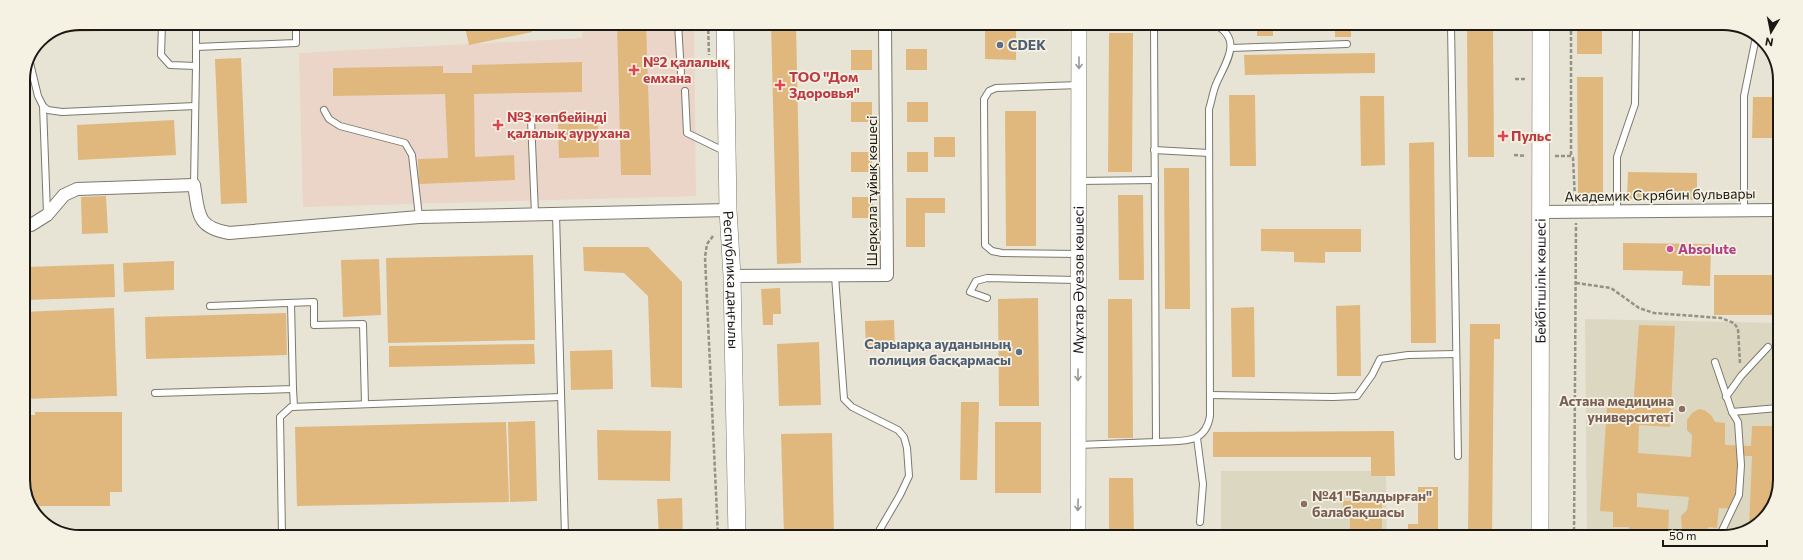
<svg xmlns="http://www.w3.org/2000/svg" width="1803" height="560" font-family="Commissioner,sans-serif">
	<style>
		.built { fill: #dcd7c1 }
		.medical { fill: #ebd5c8 }
		.building { fill: #e0b87d }
		.lines { fill: none; stroke-linecap: round; stroke-linejoin: round }
		.service-casing { stroke: #7c796c; stroke-width: 8 }
		.minor-casing { stroke: #7c796c; stroke-width: 14 }
		.tertiary-casing { stroke: #7c796c; stroke-width: 16 }
		.secondary-casing { stroke: #7c796c; stroke-width: 18 }
		.path { stroke: #949186; stroke-width: 2.5; stroke-dasharray: 4 2; stroke-linecap: butt }
		.service { stroke: #fff; stroke-width: 6 }
		.minor { stroke: #fff; stroke-width: 12 }
		.tertiary { stroke: #fff; stroke-width: 15 }
		.secondary { stroke: #fff; stroke-width: 17 }
		.oneway { stroke: #989895 }
		.service-dot { fill: #5c6f8a; stroke: #f5f1e3; stroke-width: 1.5 }
		.health-dot { fill: #e0444e; stroke: #f5f1e3; stroke-width: 1.5 }
		.hotel-dot { fill: #d1479c; stroke: #f5f1e3; stroke-width: 1.5 }
		.education-dot { fill: #8d6e63; stroke: #f5f1e3; stroke-width: 1.5 }
		.labels { text-anchor: middle; stroke-width: 3.5; stroke-linejoin: round; paint-order: stroke }
		.service-label { font-size: 14px; font-weight: bold; fill: #4e5e75; stroke: #f5f1e3; text-anchor: start }
		.health-label { font-size: 14px; font-weight: bold; fill: #be3a42; stroke: #f5f1e3; text-anchor: start }
		.street-label { font-size: 14px; fill: #1a1914; stroke: #f5f1e3 }
		.hotel-label { font-size: 14px; font-weight: bold; fill: #b23c85; stroke: #f5f1e3; text-anchor: start }
		.education-label { font-size: 14px; font-weight: bold; fill: #785e54; stroke: #f5f1e3; text-anchor: end }
		.rim { fill: none; stroke: #1a1914; stroke-width: 2 }
	</style>
	<rect width="100%" height="100%" fill="#e7e4d5"/>
	<g class="built">
		<path d="M1585,319L1779,323L1778,495L1758,525L1723,537H1587Z"/>
		<path d="M1221,471H1386L1387,537L1221,536Z"/>
	</g>
	<path class="medical" d="M584,24H694L696,196L303,207L299,53L582,38Z"/>
	<g class="building">
		<path d="M80,23H143L144,30L66,32V29Z"/>
		<path d="M213,23H246V28L213,29Z"/>
		<path d="M464,23L530,24L532,32L469,45Z"/>
		<path d="M617,24H646L651,175H621Z"/>
		<path d="M771,24H796L801,263L777,264Z"/>
		<path d="M985,24H1016V60L985,59Z"/>
		<rect x="1257" y="24" width="16" height="12"/>
		<rect x="1335" y="25" width="16" height="12"/>
		<path d="M1467,25H1493L1494,157H1468Z"/>
		<rect x="1577" y="25" width="25" height="29"/>
		<path d="M1109,33H1133L1132,172H1108Z"/>
		<rect x="906" y="49" width="21" height="21"/>
		<rect x="851" y="50" width="21" height="20"/>
		<path d="M1375,53V73L1245,75L1244,55Z"/>
		<path d="M241,58L247,203L221,204L215,59Z"/>
		<path d="M582,62V92L474,94L475,157L514,155L515,180L419,184L418,159L448,158L445,94L333,96V68L443,66V73H472V65Z"/>
		<path d="M1577,77H1603V194H1578Z"/>
		<path d="M1229,95H1255L1256,166H1230Z"/>
		<path d="M1360,96H1384L1385,165L1361,166Z"/>
		<path d="M1753,97H1780L1779,138H1752Z"/>
		<rect x="851" y="102" width="21" height="20"/>
		<rect x="907" y="102" width="21" height="20"/>
		<path d="M1005,111H1036V246H1006Z"/>
		<path d="M174,120L176,155L78,160L77,125Z"/>
		<path d="M558,124H598L599,157L559,158Z"/>
		<rect x="934" y="137" width="21" height="20"/>
		<path d="M1434,142L1436,343H1411L1409,143Z"/>
		<rect x="851" y="152" width="21" height="20"/>
		<rect x="907" y="152" width="21" height="20"/>
		<path d="M1164,168H1189L1190,309H1165Z"/>
		<path d="M1628,172L1697,173V200L1627,199Z"/>
		<path d="M1118,195H1143L1144,280H1119Z"/>
		<path d="M106,196L108,233L82,234L81,197Z"/>
		<rect x="852" y="197" width="21" height="21"/>
		<path d="M906,198H945V213H925V247H906Z"/>
		<path d="M1261,229H1361V252H1325V263L1294,262V252L1261,251Z"/>
		<path d="M1623,243L1711,244L1710,286L1682,285L1683,271L1623,270Z"/>
		<path d="M583,247H648L682,282V388L651,387L648,296L624,273L584,271Z"/>
		<path d="M533,255L535,340L388,343L386,258Z"/>
		<path d="M379,259L381,315L343,317L341,260Z"/>
		<path d="M174,261V290L124,292L123,263Z"/>
		<path d="M114,264L115,297L27,300L26,267Z"/>
		<rect x="1714" y="275" width="65" height="40"/>
		<path d="M780,288L781,314H773V325H763L761,289Z"/>
		<path d="M1038,298L1039,406H999L998,299Z"/>
		<path d="M1108,299H1132L1133,438H1108Z"/>
		<path d="M1360,305L1361,376H1337L1336,306Z"/>
		<path d="M1254,307L1255,377H1232L1231,308Z"/>
		<path d="M114,308L117,396L23,399V312Z"/>
		<path d="M286,313L287,355L146,359L145,317Z"/>
		<path d="M894,320L895,350L866,351L865,321Z"/>
		<path d="M1470,324H1500V339H1494L1492,537H1468Z"/>
		<path d="M1639,325L1675,326L1670,427L1639,425L1638,453L1691,457L1692,435L1687,430V420L1692,413L1699,409L1704,410L1711,415L1715,422L1725,423V445L1751,446L1752,426H1778V495L1758,525L1749,528L1752,456H1739L1737,509L1719,508L1717,528L1709,527L1702,535L1693,537L1686,533L1682,529L1681,516L1687,510L1689,497L1637,493V507L1669,510L1668,537H1629V527H1613V512L1600,511L1607,407L1633,409Z"/>
		<path d="M819,342L821,405L779,406L777,344Z"/>
		<path d="M534,344L535,364L389,367V346Z"/>
		<path d="M612,350L613,389L571,390L570,351Z"/>
		<path d="M961,402H979L977,480H960Z"/>
		<path d="M35,412H122V492H110V506H32L23,484V415H35Z"/>
		<path d="M535,421L537,501L510,502L508,422Z"/>
		<path d="M506,422L509,502L297,506L295,427Z"/>
		<rect x="995" y="422" width="46" height="71"/>
		<path d="M597,430L671,431L670,481L598,480Z"/>
		<path d="M1394,431L1395,476H1371V457H1213V432Z"/>
		<path d="M832,433L834,536H784L781,434Z"/>
		<path d="M1109,478H1133L1134,536H1109Z"/>
		<path d="M1418,487H1438V537H1408V524H1418Z"/>
		<path d="M682,498L683,536H659L657,499Z"/>
		<path d="M1343,501H1382V537H1350V513L1343,514Z"/>
		<path d="M1250,534H1329V537L1250,536Z"/>
	</g>
	<g class="lines">
		<defs>
			<g id="service">
				<path d="M162,23L161,55L170,65L196,66V23"/>
				<path d="M678,24L681,73"/>
				<path d="M1451,25L1458,456"/>
				<path d="M196,47L296,43V23"/>
				<path d="M1231,48L1347,44"/>
				<path d="M30,63L38,96L43,106L47,213"/>
				<path d="M685,91L687,133L726,152"/>
				<path d="M43,106L48,110L62,112L195,106"/>
				<path d="M324,110L329,119L340,126L405,143L412,155L419,217"/>
				<path d="M531,119L535,214"/>
				<path d="M1154,150L1209,153"/>
				<path d="M1079,181L1155,180"/>
				<path d="M194,185L196,66"/>
				<path d="M1744,209V96L1756,37"/>
				<path d="M1617,211V157L1635,104L1636,25"/>
				<path d="M556,214L565,536"/>
				<path d="M1079,254L1002,253L992,251L985,245L984,99L989,91L996,88L1079,85"/>
				<path d="M835,276L844,399L852,407L898,430L904,437L907,448L909,476L900,495L876,536"/>
				<path d="M987,298L970,292L976,281L987,278L1078,280"/>
				<path d="M210,306L314,302V325L363,324L365,404"/>
				<path d="M1715,362L1732,412L1738,422L1741,465L1739,495L1719,537"/>
				<path d="M293,389L294,407"/>
				<path d="M155,393L293,389L291,303"/>
				<path d="M1210,395L1333,397L1357,396L1372,375L1380,359L1408,355L1456,354"/>
				<path d="M1726,397L1741,376L1768,347"/>
				<path d="M1732,412L1778,408"/>
				<path d="M1197,438L1203,484L1200,522"/>
				<path d="M1156,442C1181,440 1205,446 1210,416L1209,109C1212,100 1213,90 1217,82C1227,60 1243,39 1214,24"/>
				<path d="M1078,445L1156,442L1154,24"/>
				<path d="M282,535L280,417L291,407L561,397"/>
				<path d="M938,536L957,535"/>
			</g>
			<g id="minor">
				<path d="M1541,212L1779,210"/>
				<path d="M23,226L31,225L47,215L64,195L77,189L194,185C199,214 196,227 229,233L419,217L728,210"/>
				<path d="M732,276L887,275L885,24"/>
			</g>
			<g id="tertiary">
				<path id="s1" d="M1078,536L1079,24"/>
			</g>
			<g id="secondary">
				<path id="s2" d="M725,24L728,210L732,276L737,536"/>
				<path id="s3" d="M1540,537L1541,25"/>
			</g>
		</defs>
		<use href="#service" class="service-casing"/>
		<use href="#minor" class="minor-casing"/>
		<use href="#tertiary" class="tertiary-casing"/>
		<use href="#secondary" class="secondary-casing"/>
		<g class="path">
			<path d="M708,24L709,55"/>
			<path d="M1571,25V156"/>
			<path d="M1515,79H1526"/>
			<path d="M1514,155L1526,156"/>
			<path d="M1555,156H1571L1573,158L1575,200"/>
			<path d="M713,236L707,244L705,257L718,536"/>
			<path d="M1576,283L1611,288L1639,308L1654,313L1721,318L1734,323L1738,329L1740,363"/>
			<path d="M1574,537L1576,223"/>
		</g>
		<use href="#service" class="service"/>
		<use href="#minor" class="minor"/>
		<use href="#tertiary" class="tertiary"/>
		<use href="#secondary" class="secondary"/>
	</g>
	<defs><path id="oneway-shaft" d="M-6 0H5M1.5-3L5.5 0L1.5 3" fill="none" stroke-width="1.6" stroke-linecap="round" stroke-linejoin="round"/></defs>
	<g class="oneway">
		<use href="#oneway-shaft" transform="translate(1079 63) rotate(90)"/>
		<use href="#oneway-shaft" transform="translate(1078 375) rotate(90)"/>
		<use href="#oneway-shaft" transform="translate(1078 505) rotate(91)"/>
	</g>
	<g class="service-dot">
		<circle cx="1000" cy="45" r="4"/>
		<circle cx="1019" cy="352" r="4"/>
	</g>
	<g class="health-dot">
		<path d="M632 64h4v4h4v4h-4v4h-4v-4h-4v-4h4z"/>
		<path d="M778 79h4v4h4v4h-4v4h-4v-4h-4v-4h4z"/>
		<path d="M496 119h4v4h4v4h-4v4h-4v-4h-4v-4h4z"/>
		<path d="M1501 130h4v4h4v4h-4v4h-4v-4h-4v-4h4z"/>
	</g>
	<circle class="hotel-dot" cx="1670" cy="249" r="4"/>
	<g class="education-dot">
		<circle cx="1682" cy="409" r="4"/>
		<circle cx="1304" cy="504" r="4"/>
	</g>
	<g class="labels">
		<g class="service-label">
			<text x="1008" y="50">CDEK</text>
			<text x="1011" y="349" text-anchor="end">Сарыарқа ауданының<tspan x="1011" dy="16">полиция басқармасы</tspan></text>
		</g>
		<g class="health-label">
			<text x="643" y="67">№2 қалалық<tspan x="643" dy="16">емхана</tspan></text>
			<text x="789" y="82">ТОО "Дом<tspan x="789" dy="16">Здоровья"</tspan></text>
			<text x="507" y="122">№3 көпбейінді<tspan x="507" dy="16">қалалық аурухана</tspan></text>
			<text x="1511" y="141">Пульс</text>
		</g>
		<g class="street-label">
			<text transform="translate(872 191) rotate(-90)" y="5">Шерқала тұйық көшесі</text>
			<text transform="translate(1660 195) rotate(-1)" y="5">Академик Скрябин бульвары</text>
			<text dy="5" stroke="none"><textPath href="#s2" startOffset="256">Республика даңғылы</textPath></text>
			<text dy="5" stroke="none"><textPath href="#s1" startOffset="256">Мұхтар Әуезов көшесі</textPath></text>
			<text dy="5" stroke="none"><textPath href="#s3" startOffset="256">Бейбітшілік көшесі</textPath></text>
		</g>
		<g class="hotel-label">
			<text x="1678" y="254">Absolute</text>
		</g>
		<g class="education-label">
			<text x="1674" y="406">Астана медицина<tspan x="1674" dy="16">университеті</tspan></text>
			<text x="1312" y="501" text-anchor="start">№41 "Балдырған"<tspan x="1312" dy="16">балабақшасы</tspan></text>
		</g>
	</g>
	<path d="M0 0H1803V560H0ZM80 30H1723A50 50 0 0 1 1773 80V480A50 50 0 0 1 1723 530H80A50 50 0 0 1 30 480V80A50 50 0 0 1 80 30Z" fill="#f5f1e3" fill-rule="evenodd"/>
	<path class="rim" d="M80 30H1723A50 50 0 0 1 1773 80V480A50 50 0 0 1 1723 530H80A50 50 0 0 1 30 480V80A50 50 0 0 1 80 30Z"/>
	<g transform="translate(1771 32) rotate(190)" stroke="#f5f1e3" stroke-width="3" paint-order="stroke">
	<path d="M0-3L7 15L0 10L-7 15Z" fill="#1a1914"/>
	<text y="-6" font-size="11" font-weight="bold" text-anchor="middle" fill="#1a1914">N</text>
	</g>
	<path d="M1663 540v6h104v-6" fill="none" stroke="#1a1914" stroke-width="2"/>
	<text x="1669" y="540" font-size="12" fill="#1a1914" stroke="#f5f1e3" stroke-width="3" paint-order="stroke">50 m</text>
</svg>
